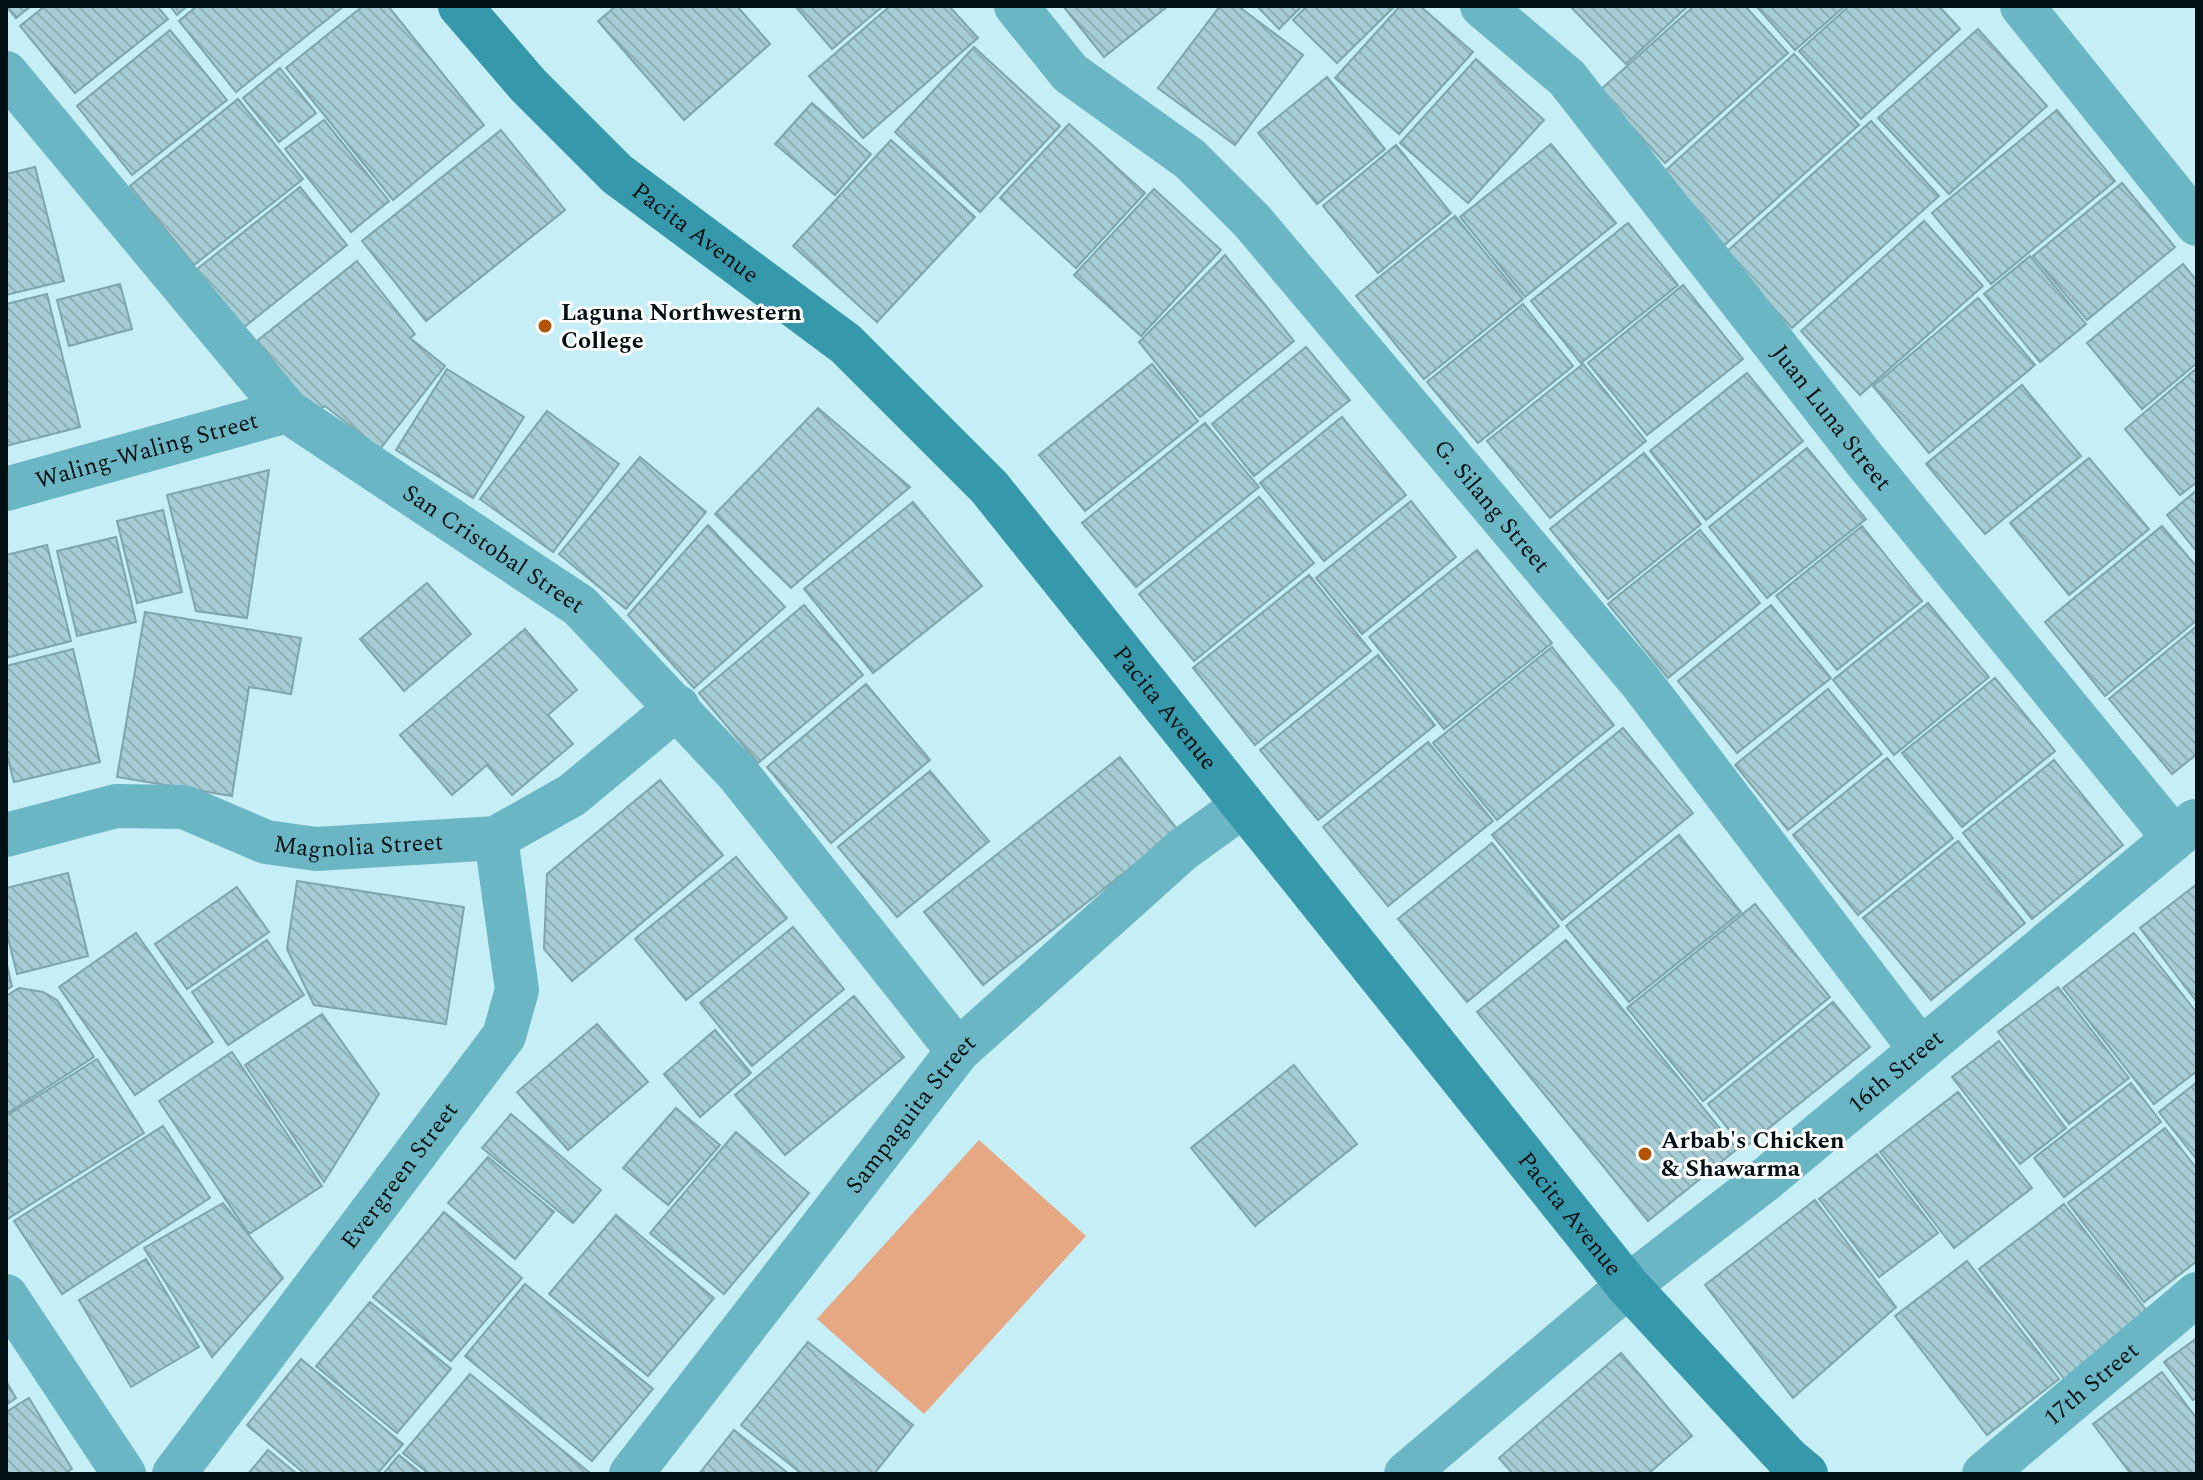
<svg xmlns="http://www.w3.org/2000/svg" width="2203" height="1480" font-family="Spectral,serif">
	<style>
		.garden { fill: #e6a783 }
		.building { fill: url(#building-back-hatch); stroke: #7ea5ac; stroke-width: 2 }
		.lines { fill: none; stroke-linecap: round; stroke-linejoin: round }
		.street { stroke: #6bb6c4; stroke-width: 44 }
		.secondary { stroke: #3699ab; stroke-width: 44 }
		.poi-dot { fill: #b15300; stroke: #fff; stroke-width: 3 }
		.labels { text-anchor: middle; stroke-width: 6; stroke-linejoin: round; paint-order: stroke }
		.street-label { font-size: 24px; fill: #041114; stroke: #fff }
		.poi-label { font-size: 24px; font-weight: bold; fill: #041114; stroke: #fff; text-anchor: start }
	</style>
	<defs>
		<pattern id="building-back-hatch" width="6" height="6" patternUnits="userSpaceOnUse" patternTransform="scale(2)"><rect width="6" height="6" fill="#a6cdd5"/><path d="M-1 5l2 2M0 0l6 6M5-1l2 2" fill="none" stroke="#8dafb6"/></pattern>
	</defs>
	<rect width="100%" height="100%" fill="#c5eef6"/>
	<path class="garden" d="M979,1140L1086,1236L924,1414L817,1319Z"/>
	<g class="building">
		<path d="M6,6H31L16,18Z"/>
		<path d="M45,6H157L168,19L75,93L20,26Z"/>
		<path d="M170,6H187L177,15Z"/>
		<path d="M197,6H344L236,92L179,21Z"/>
		<path d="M363,6H388L484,125L393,200L286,68Z"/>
		<path d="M616,6H737L770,44L684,120L598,21Z"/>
		<path d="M795,6H883L832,49Z"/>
		<path d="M890,6H949L978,38L863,138L809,76Z"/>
		<path d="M1063,6H1168L1104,57Z"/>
		<path d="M1220,6H1238L1303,55L1235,145L1158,88Z"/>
		<path d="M1257,6H1302L1279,29Z"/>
		<path d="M1307,6H1395L1337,63L1293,20Z"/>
		<path d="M1400,6H1420L1473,52L1399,134L1335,78Z"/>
		<path d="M1570,6H1688L1626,64Z"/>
		<path d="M1694,6H1745L1788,53L1665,163L1599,91Z"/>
		<path d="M1756,6H1845L1795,50Z"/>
		<path d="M1849,6H1939L1960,29L1861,119L1799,51Z"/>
		<path d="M1978,29L2047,106L1949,194L1878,118Z"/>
		<path d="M170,30L227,100L132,175L77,106Z"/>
		<path d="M974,47L1060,126L980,212L895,132Z"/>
		<path d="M1794,54L1859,125L1719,250L1655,180Z"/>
		<path d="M1476,59L1544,120L1468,203L1400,143Z"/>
		<path d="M280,68L316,113L279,142L243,98Z"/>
		<path d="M1327,77L1385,149L1317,204L1258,133Z"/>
		<path d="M238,99L303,179L194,265L130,186Z"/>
		<path d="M812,103L871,154L835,195L775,144Z"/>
		<path d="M2057,110L2115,181L1991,284L1932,213Z"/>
		<path d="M324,120L389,201L351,232L285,149Z"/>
		<path d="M1871,121L1939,196L1792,328L1724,254Z"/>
		<path d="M1069,124L1145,193L1076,268L1000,198Z"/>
		<path d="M501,130L565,210L426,321L362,241Z"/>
		<path d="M891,140L975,217L877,322L793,246Z"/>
		<path d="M1551,144L1616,223L1525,297L1460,217Z"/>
		<path d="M1396,145L1451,213L1378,273L1323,206Z"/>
		<path d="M35,167L64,281L6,295V174Z"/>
		<path d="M2122,183L2175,247L2087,320L2033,256Z"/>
		<path d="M300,187L347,245L243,328L196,270Z"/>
		<path d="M1154,189L1221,250L1141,336L1074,275Z"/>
		<path d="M1455,216L1523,299L1424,379L1356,296Z"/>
		<path d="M1924,221L1983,286L1860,395L1801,331Z"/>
		<path d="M1628,223L1678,285L1581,363L1531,301Z"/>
		<path d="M1225,255L1294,341L1200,417L1139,342Z"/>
		<path d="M2030,256L2086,324L2040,362L1984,294Z"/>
		<path d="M357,261L415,334L410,338L445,366L380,449L325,406L315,413L257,341Z"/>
		<path d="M2183,264L2197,281V363L2142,409L2087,343Z"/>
		<path d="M120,284L132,329L69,346L57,300Z"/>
		<path d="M1683,285L1743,359L1647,435L1588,363Z"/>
		<path d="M47,294L80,427L6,446V304Z"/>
		<path d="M1978,298L2035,365L1929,453L1873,386Z"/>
		<path d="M1523,304L1573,366L1478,443L1427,382Z"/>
		<path d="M1306,347L1350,400L1254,476L1212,424Z"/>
		<path d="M1152,364L1198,421L1085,511L1039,455Z"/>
		<path d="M1583,364L1646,441L1550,518L1487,441Z"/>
		<path d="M2197,368V482L2180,495L2125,429Z"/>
		<path d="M447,369L524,417L473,498L396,450Z"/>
		<path d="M1747,373L1803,441L1706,520L1650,451Z"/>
		<path d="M2022,385L2081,456L1985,534L1926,464Z"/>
		<path d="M818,408L910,487L791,588L715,514Z"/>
		<path d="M547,411L619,464L553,552L480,499Z"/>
		<path d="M1342,417L1406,495L1324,561L1260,483Z"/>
		<path d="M1205,423L1259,487L1136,587L1082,523Z"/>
		<path d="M1807,448L1866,519L1767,598L1709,527Z"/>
		<path d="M1644,453L1701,524L1608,599L1550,529Z"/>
		<path d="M640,457L706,512L626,609L559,554Z"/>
		<path d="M2089,458L2149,529L2069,595L2010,523Z"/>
		<path d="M269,470L247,618L196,611L167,495Z"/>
		<path d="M2197,490V552L2167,515Z"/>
		<path d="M1259,497L1314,563L1194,661L1139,594Z"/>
		<path d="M1411,501L1456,557L1362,634L1316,578Z"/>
		<path d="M913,502L982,586L873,673L804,589Z"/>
		<path d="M163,510L182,592L137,603L117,521Z"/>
		<path d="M708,525L785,607L694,688L628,615Z"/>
		<path d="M1862,526L1922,601L1837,670L1776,596Z"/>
		<path d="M2162,526L2197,567V620L2105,696L2045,622Z"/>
		<path d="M1700,530L1760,603L1668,678L1608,604Z"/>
		<path d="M116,537L136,622L77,636L57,551Z"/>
		<path d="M47,545L71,641L6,658V555Z"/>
		<path d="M1477,550L1552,643L1444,729L1369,637Z"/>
		<path d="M1309,575L1371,651L1255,745L1193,668Z"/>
		<path d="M427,583L471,634L404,691L360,639Z"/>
		<path d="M1928,603L1989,677L1894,755L1833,680Z"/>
		<path d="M804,605L863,675L758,763L699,693Z"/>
		<path d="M1771,605L1831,678L1737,753L1678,681Z"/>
		<path d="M145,612L301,638L291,694L249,687L232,796L117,777Z"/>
		<path d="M2197,626V754L2172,774L2109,699Z"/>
		<path d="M525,629L577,690L548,715L573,744L512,795L487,765L452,795L400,735Z"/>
		<path d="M1552,647L1614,725L1497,820L1433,743Z"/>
		<path d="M73,649L100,762L14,782L6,751V666Z"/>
		<path d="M1378,655L1435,725L1318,820L1260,750Z"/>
		<path d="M1995,678L2055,751L1962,827L1902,753Z"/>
		<path d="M866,684L930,760L831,843L767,767Z"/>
		<path d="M1828,689L1882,754L1788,830L1735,765Z"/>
		<path d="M1623,728L1693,813L1562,920L1492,835Z"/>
		<path d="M1428,742L1493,821L1388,906L1323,827Z"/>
		<path d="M1120,757L1178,830L983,985L924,912Z"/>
		<path d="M1887,758L1953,838L1858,915L1793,835Z"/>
		<path d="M2054,760L2123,845L2032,919L1963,833Z"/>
		<path d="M930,771L989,841L897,917L838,847Z"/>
		<path d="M660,780L723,855L572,981L544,949L547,874Z"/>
		<path d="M1679,835L1741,912L1629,1002L1566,926Z"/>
		<path d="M1958,841L2025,923L1931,1000L1863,918Z"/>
		<path d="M1492,843L1559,926L1467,1002L1398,919Z"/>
		<path d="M736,857L787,918L686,1000L635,939Z"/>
		<path d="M68,873L88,956L17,974L6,930V888Z"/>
		<path d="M297,881L464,907L446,1024L314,1005L287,949Z"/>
		<path d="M2197,884V1002L2140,928Z"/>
		<path d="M237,887L269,932L187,989L155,944Z"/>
		<path d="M1755,904L1830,997L1703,1101L1627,1008Z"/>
		<path d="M793,927L844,989L752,1066L700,1003Z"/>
		<path d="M136,933L213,1042L135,1095L59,987Z"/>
		<path d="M2134,933L2197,1013V1071L2154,1104L2063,988Z"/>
		<path d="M267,940L304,995L228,1045L192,992Z"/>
		<path d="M1566,940L1737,1149L1648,1221L1477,1012Z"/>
		<path d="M6,961L12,986L6,990Z"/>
		<path d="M2058,987L2129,1078L2069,1124L1998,1032Z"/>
		<path d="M19,988L43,992L57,1000L94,1057L6,1114V996Z"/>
		<path d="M854,996L904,1057L785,1155L735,1095Z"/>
		<path d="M1833,1002L1870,1047L1744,1148L1708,1104Z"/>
		<path d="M322,1014L379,1094L324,1182L245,1065Z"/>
		<path d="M597,1024L648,1082L568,1150L517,1092Z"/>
		<path d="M715,1030L751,1073L700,1117L664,1074Z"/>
		<path d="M1999,1041L2066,1128L2020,1164L1952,1077Z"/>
		<path d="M232,1052L322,1186L249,1234L159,1101Z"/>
		<path d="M97,1059L144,1133L6,1220V1116Z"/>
		<path d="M1294,1065L1357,1144L1255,1226L1191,1148Z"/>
		<path d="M2197,1082V1160L2159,1112Z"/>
		<path d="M2131,1083L2161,1122L2064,1197L2034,1158Z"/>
		<path d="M1958,1092L2032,1188L1954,1248L1880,1152Z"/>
		<path d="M676,1108L720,1145L668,1205L623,1168Z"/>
		<path d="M511,1114L601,1190L573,1223L482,1148Z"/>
		<path d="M163,1126L210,1198L62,1294L14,1221Z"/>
		<path d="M2165,1128L2197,1169V1261L2144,1302L2068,1203Z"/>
		<path d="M736,1132L809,1193L724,1294L650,1233Z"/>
		<path d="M1877,1154L1938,1233L1879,1277L1819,1199Z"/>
		<path d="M488,1157L554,1212L515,1259L448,1203Z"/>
		<path d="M1815,1200L1896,1307L1793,1398L1705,1285Z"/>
		<path d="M223,1203L283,1278L212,1357L144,1248Z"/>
		<path d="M2064,1204L2150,1315L2065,1380L1979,1269Z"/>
		<path d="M444,1212L522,1278L451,1361L373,1297Z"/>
		<path d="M616,1215L714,1298L648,1376L549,1294Z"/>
		<path d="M146,1259L199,1347L131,1387L79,1300Z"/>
		<path d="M1967,1261L2059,1379L1987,1435L1895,1316Z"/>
		<path d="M525,1284L653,1389L592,1461L465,1356Z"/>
		<path d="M370,1302L451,1369L397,1433L316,1366Z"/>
		<path d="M2197,1338V1397L2193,1400L2164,1362Z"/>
		<path d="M808,1342L913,1425L874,1474H802L741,1425Z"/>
		<path d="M1621,1353L1692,1436L1648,1474H1513L1499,1458Z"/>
		<path d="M301,1359L403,1444L377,1474H305L247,1425Z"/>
		<path d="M2162,1372L2197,1419V1474H2131L2093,1424Z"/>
		<path d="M470,1374L590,1473V1474H429L403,1453Z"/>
		<path d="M6,1381L16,1398L6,1405Z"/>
		<path d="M29,1398L72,1469L63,1474H6V1412Z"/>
		<path d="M734,1430L789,1474H699Z"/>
		<path d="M268,1450L297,1474H248Z"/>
		<path d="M399,1455L422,1474H383Z"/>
	</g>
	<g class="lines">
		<g class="street">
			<path id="s1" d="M1016,6L1070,73L1190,159L1252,221L1640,681L1921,1050"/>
			<path id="s2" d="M1482,6L1567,78L1864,459L2174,838"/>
			<path d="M2022,6L2197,224"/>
			<path id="s3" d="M6,73L287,411L580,606L738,774L958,1051"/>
			<path id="s4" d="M6,489L287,411"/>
			<path id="s5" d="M6,835L116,806L184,807L266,842L316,849L496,838L572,795L678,707"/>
			<path d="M6,1296L124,1474"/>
			<path id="s6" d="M174,1474L504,1036L517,990L496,838"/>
			<path id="s7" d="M631,1474L958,1051L1182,850L1243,806"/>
			<path id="s8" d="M1406,1474L1628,1286L1766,1179L2195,821"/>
			<path id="s9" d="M1984,1474L2197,1294"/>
		</g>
		<path class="secondary" id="s10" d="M460,6L528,85L617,174L846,344L989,487L1628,1286L1788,1459L1806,1474"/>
	</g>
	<g class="poi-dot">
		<circle cx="545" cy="326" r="8"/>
		<circle cx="1645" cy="1154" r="8"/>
	</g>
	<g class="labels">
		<g class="street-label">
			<text dy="8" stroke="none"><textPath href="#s10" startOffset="328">Pacita Avenue</textPath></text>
			<text dy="8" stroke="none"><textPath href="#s2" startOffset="542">Juan Luna Street</textPath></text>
			<text dy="8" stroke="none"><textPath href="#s4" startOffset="146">Waling-Waling Street</textPath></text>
			<text dy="8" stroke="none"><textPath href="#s1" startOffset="694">G. Silang Street</textPath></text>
			<text dy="8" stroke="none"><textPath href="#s3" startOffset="688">San Cristobal Street</textPath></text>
			<text dy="8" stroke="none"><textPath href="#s10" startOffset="1000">Pacita Avenue</textPath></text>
			<text dy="8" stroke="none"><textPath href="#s5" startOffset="364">Magnolia Street</textPath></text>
			<text dy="8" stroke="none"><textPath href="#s8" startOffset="634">16th Street</textPath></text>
			<text dy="8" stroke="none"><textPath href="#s7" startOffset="456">Sampaguita Street</textPath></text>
			<text dy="8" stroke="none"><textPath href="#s6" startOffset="374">Evergreen Street</textPath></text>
			<text dy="8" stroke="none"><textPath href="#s10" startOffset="1648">Pacita Avenue</textPath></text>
			<text dy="8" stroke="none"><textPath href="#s9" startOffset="140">17th Street</textPath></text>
		</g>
		<g class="poi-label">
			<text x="561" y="320">Laguna Northwestern<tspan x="561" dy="28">College</tspan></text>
			<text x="1661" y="1148">Arbab's Chicken<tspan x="1661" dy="28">&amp; Shawarma</tspan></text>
		</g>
	</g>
	<rect width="2203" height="1480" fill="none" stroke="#041114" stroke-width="16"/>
</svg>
